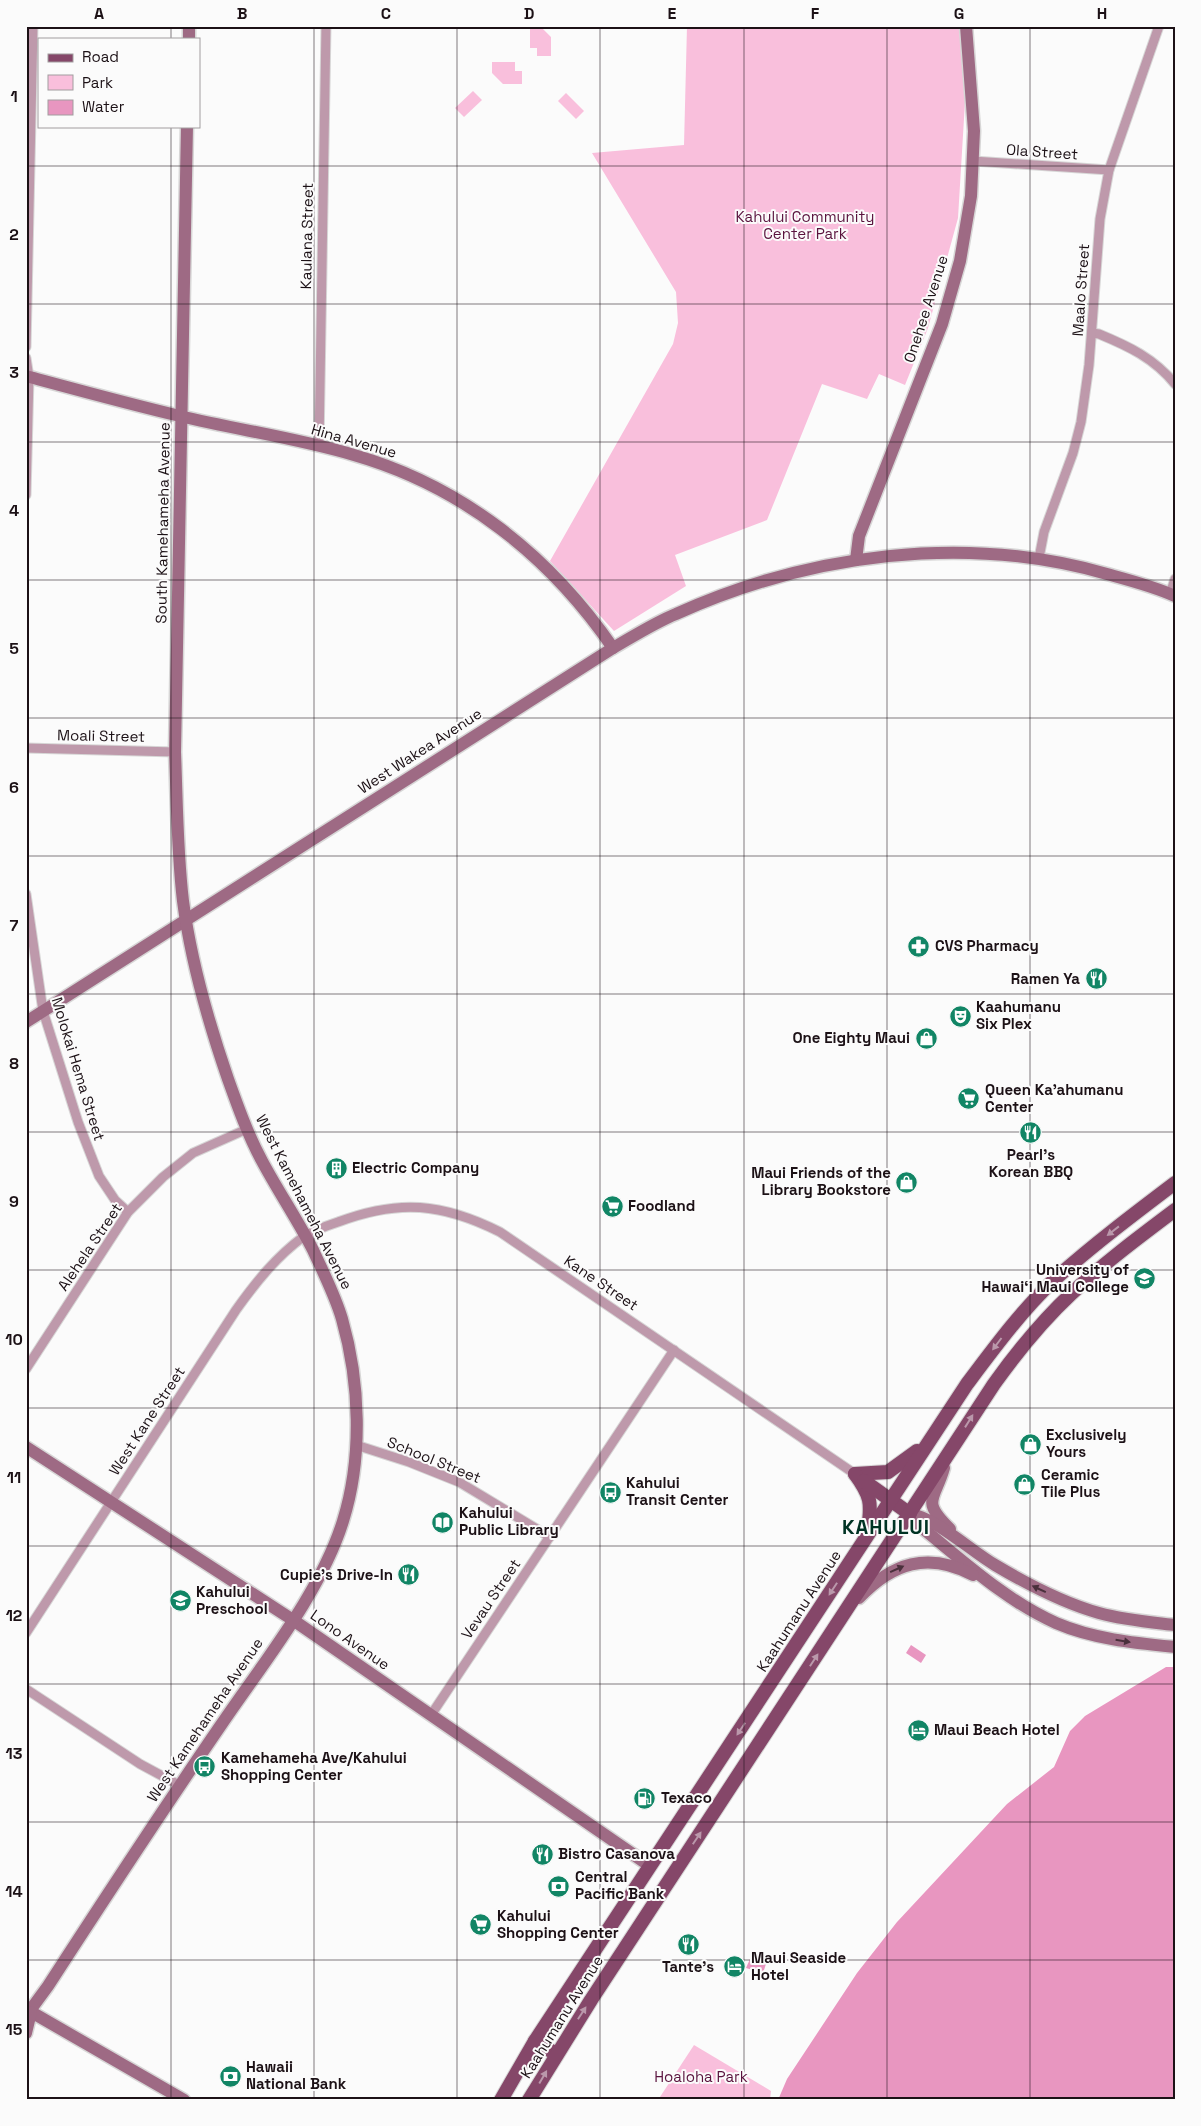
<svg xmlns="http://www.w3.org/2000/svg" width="1201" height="2126" font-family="'Space Grotesk',sans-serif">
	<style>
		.green { fill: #f9bfdc }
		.water { fill: #e896c0 }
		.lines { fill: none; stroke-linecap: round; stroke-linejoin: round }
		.street-casing { stroke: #d7d6d6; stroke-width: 11 }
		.secondary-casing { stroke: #d7d6d6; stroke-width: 15 }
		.primary-casing { stroke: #d7d6d6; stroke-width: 16 }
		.street { stroke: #be99ab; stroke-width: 9 }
		.secondary { stroke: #9e6a84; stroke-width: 12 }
		.primary { stroke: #854769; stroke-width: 14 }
		.oneway { fill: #ba98ab }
		.oneway2 { fill: #4a303c }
		.grid { fill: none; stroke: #1c1116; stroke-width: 1; stroke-opacity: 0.55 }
		.labels { text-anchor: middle; stroke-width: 4; stroke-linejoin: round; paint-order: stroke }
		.street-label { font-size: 15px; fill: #1c1116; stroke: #fbfbfb }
		.park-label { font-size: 15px; fill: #5a133e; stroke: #fbfbfb }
		.poi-label { font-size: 15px; font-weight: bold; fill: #1c1116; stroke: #fbfbfb; text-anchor: start }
		.district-label { font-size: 20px; font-weight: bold; letter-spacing: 1px; fill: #003324; stroke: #fbfbfb }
		.neatline { fill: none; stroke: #1c1116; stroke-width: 2 }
		.grid-label { font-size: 16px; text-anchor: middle; font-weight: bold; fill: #1c1116 }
	</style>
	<rect width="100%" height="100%" fill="#fbfbfb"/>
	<g class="green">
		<path d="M530,26H540L551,37V56H537V48H530Z"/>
		<path d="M687,26H959L965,102L958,218L928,328L905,385L879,374L867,399L822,384L767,520L675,555L686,586L614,631L550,561L673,344L678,323L676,292L592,153L684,145Z"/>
		<path d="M492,62H515V71H522V84H503L492,73Z"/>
		<path d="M473,91L482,100L464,117L455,108Z"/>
		<path d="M566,93L584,111L576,119L558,101Z"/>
		<path d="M694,2045L771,2091L770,2100H658Z"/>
	</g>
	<g class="water">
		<path d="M911,1645L926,1655L921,1663L906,1653Z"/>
		<path d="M1166,1667H1175V2100H778L787,2079L857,1973L897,1922L1007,1804L1054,1767L1070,1731L1085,1716Z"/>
		<path d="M750,1959L766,1964L763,1973L746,1968Z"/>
	</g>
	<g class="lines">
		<defs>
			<g id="street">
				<path d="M973,161L1109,170"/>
				<path d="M1092,333L1099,334C1128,346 1154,358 1175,384"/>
				<path d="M26,347L33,26"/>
				<path d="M26,358L29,377L26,495"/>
				<path d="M319,446L326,26"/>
				<path d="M1039,558L1044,532L1073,453L1081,422L1089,365L1100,219L1109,170L1159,26"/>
				<path d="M1170,594L1175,579"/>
				<path d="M26,748L175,752"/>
				<path d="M26,894L43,1011L78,1122L99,1176L115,1200L128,1212"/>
				<path d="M26,1369L128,1212L163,1177L193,1153L247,1129"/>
				<path d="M356,1445L409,1462L459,1482L550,1537"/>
				<path d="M26,1633L236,1310C256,1282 276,1257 303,1237C314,1230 326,1226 338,1222C399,1199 442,1203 500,1232L855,1474"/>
				<path d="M26,1689L140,1764L179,1785"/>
				<path d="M431,1715L674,1350"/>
			</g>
			<g id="secondary">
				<path d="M189,39V26"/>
				<path d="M26,376C78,390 129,404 180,416C238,430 297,438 354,455C462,486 550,556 613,648"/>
				<path d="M856,560L859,536L942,324L960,261L971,196L974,131L966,26"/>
				<path d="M26,1022L613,648C634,636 654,623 676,614C809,554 965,533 1107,574C1129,580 1153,586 1175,596"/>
				<path d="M26,1447L293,1620L650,1866"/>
				<path d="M944,1468C935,1500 920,1500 950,1529"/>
				<path d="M910,1514L911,1519C957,1555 1002,1599 1056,1623C1093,1639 1135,1643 1175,1647"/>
				<path d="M910,1514C936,1518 971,1551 995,1565C1027,1584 1063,1603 1099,1613C1124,1620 1149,1622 1175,1625"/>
				<path d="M859,1598C892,1563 928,1551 973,1575"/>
				<path d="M26,2009L184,2100"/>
				<path d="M26,2016L48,1986C105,1898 162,1811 221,1725C263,1663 321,1592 343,1521C363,1457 360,1382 342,1319C335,1295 323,1272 313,1250C297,1219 278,1191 262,1161C248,1135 238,1107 228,1079C208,1021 191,962 183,901C177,851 177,801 175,752L187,126"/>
				<path d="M26,2033L31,2012"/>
			</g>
			<g id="primary">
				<path d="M855,1474L888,1472L917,1451"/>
				<path d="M855,1474C871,1496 872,1503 868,1529"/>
				<path d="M864,1481L910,1514"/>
				<path d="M535,2041L556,2054"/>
				<path d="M501,2100L535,2041L967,1384C994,1348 1022,1310 1055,1279C1093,1245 1134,1214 1175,1183"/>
				<path d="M529,2100L591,2000L994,1384C1017,1352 1042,1321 1071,1294C1103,1264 1139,1237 1175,1210"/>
			</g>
		</defs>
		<use href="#street" class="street-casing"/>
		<use href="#secondary" class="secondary-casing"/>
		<use href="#primary" class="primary-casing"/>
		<use href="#street" class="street"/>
		<use href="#secondary" class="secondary"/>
		<use href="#primary" class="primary"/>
	</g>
	<defs><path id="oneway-solid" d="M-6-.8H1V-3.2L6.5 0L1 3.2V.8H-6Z" transform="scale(1.25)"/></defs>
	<g class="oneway">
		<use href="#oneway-solid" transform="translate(1113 1231) rotate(142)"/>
		<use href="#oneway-solid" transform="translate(997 1344) rotate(127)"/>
		<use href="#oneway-solid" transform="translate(969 1421) rotate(-58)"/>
		<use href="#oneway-solid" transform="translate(833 1589) rotate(123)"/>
		<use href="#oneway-solid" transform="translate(814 1660) rotate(-57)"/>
		<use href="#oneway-solid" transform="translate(741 1729) rotate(124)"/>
		<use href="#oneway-solid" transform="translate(697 1838) rotate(-56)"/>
		<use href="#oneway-solid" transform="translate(582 2013) rotate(-57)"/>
		<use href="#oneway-solid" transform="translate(543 2077) rotate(-60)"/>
	</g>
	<g class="oneway2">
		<use href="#oneway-solid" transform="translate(897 1569) rotate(-24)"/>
		<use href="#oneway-solid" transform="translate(1039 1589) rotate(-155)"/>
		<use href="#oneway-solid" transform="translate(1123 1641) rotate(9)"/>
	</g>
	<path class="grid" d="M171,26V39M314,26V2100M457,26V2100M600,26V2100M744,26V2100M887,26V2100M1030,26V2100M171,126V2100M26,166H1175M26,304H1175M26,442H1175M26,580H1175M26,718H1175M26,856H1175M26,994H1175M26,1132H1175M26,1270H1175M26,1408H1175M26,1546H1175M26,1684H1175M26,1822H1175M26,1960H1175"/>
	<defs>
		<symbol id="pharmacy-disc" viewBox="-11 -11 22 22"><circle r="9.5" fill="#118565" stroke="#fbfbfb"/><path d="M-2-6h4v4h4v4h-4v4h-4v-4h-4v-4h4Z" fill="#fff"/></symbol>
		<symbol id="restaurant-disc" viewBox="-11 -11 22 22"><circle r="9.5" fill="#118565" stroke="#fbfbfb"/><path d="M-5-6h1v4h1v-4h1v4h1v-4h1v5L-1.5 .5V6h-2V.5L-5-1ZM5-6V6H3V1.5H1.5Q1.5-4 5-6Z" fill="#fff"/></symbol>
		<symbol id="theatre-disc" viewBox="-11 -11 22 22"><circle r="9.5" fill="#118565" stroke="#fbfbfb"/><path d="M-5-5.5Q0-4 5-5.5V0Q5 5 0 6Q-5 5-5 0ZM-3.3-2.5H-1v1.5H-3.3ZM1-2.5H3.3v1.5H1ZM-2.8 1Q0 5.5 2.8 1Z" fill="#fff"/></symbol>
		<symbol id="shop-disc" viewBox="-11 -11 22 22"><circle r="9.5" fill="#118565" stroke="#fbfbfb"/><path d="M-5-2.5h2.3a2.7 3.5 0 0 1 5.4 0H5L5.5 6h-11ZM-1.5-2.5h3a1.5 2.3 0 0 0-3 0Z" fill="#fff"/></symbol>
		<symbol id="supermarket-disc" viewBox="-11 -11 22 22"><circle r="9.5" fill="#118565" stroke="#fbfbfb"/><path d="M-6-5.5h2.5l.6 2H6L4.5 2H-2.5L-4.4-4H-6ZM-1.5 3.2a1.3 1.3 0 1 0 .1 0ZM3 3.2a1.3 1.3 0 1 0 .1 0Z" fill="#fff"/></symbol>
		<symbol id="building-disc" viewBox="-11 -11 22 22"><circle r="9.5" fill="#118565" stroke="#fbfbfb"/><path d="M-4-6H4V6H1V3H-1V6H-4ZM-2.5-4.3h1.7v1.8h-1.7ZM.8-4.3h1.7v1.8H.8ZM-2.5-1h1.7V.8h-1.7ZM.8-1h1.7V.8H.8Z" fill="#fff"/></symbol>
		<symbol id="university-disc" viewBox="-11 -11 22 22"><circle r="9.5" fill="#118565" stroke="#fbfbfb"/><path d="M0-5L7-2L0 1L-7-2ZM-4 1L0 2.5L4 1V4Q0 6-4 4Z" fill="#fff"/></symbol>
		<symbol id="bus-disc" viewBox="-11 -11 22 22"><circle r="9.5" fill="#118565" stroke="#fbfbfb"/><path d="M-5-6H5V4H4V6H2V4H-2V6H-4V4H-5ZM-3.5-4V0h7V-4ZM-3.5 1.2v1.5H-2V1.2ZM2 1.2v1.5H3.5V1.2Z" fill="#fff"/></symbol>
		<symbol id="library-disc" viewBox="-11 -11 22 22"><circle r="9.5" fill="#118565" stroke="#fbfbfb"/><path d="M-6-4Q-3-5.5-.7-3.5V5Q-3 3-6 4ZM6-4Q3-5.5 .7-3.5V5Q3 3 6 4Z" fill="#fff"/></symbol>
		<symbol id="school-disc" viewBox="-11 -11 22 22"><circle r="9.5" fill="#118565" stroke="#fbfbfb"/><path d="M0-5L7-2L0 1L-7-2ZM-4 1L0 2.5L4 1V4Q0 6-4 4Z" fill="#fff"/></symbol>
		<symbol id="hotel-disc" viewBox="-11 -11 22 22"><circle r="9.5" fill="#118565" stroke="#fbfbfb"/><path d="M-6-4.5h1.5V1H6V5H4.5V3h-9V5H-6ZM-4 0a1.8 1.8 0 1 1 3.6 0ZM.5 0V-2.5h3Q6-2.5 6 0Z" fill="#fff"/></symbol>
		<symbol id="fuel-disc" viewBox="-11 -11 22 22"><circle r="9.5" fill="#118565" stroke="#fbfbfb"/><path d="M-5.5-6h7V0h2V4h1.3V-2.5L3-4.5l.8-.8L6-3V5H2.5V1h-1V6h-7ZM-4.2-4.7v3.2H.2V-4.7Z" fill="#fff"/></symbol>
		<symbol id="bank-disc" viewBox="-11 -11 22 22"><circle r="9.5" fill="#118565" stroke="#fbfbfb"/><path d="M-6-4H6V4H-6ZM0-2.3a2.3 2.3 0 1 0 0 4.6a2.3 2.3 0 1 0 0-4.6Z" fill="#fff"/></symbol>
	</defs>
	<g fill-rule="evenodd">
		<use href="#pharmacy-disc" x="906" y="934" width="25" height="25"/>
		<use href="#restaurant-disc" x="1084" y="966" width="25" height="25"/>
		<use href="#theatre-disc" x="948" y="1004" width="25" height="25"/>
		<use href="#shop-disc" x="914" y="1026" width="25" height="25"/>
		<use href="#supermarket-disc" x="956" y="1086" width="25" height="25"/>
		<use href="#restaurant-disc" x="1018" y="1120" width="25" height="25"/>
		<use href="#building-disc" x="324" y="1156" width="25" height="25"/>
		<use href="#shop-disc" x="894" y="1170" width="25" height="25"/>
		<use href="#supermarket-disc" x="600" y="1194" width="25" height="25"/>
		<use href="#university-disc" x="1132" y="1266" width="25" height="25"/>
		<use href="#shop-disc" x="1018" y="1432" width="25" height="25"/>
		<use href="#shop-disc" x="1012" y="1472" width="25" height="25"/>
		<use href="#bus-disc" x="598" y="1480" width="25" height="25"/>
		<use href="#library-disc" x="430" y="1510" width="25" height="25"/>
		<use href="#restaurant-disc" x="396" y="1562" width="25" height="25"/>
		<use href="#school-disc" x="168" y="1588" width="25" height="25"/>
		<use href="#hotel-disc" x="906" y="1718" width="25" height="25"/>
		<use href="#bus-disc" x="192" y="1754" width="25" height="25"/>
		<use href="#fuel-disc" x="632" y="1786" width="25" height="25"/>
		<use href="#restaurant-disc" x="530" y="1842" width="25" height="25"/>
		<use href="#bank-disc" x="546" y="1874" width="25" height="25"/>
		<use href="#supermarket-disc" x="468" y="1912" width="25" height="25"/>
		<use href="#restaurant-disc" x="676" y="1932" width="25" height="25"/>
		<use href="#hotel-disc" x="722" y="1954" width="25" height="25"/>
		<use href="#bank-disc" x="218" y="2064" width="25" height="25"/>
	</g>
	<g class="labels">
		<g class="street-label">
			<text transform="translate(1042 152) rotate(4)" y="5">Ola Street</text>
			<text transform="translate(307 236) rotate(-89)" y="5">Kaulana Street</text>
			<text transform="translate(1081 290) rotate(-86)" y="5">Maalo Street</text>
			<text transform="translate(926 309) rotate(-72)" y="5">Onehee Avenue</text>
			<text transform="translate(354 441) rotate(16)" y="5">Hina Avenue</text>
			<text transform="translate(163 523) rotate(-89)" y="5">South Kamehameha Avenue</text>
			<text transform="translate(101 736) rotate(1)" y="5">Moali Street</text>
			<text transform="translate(420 751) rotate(-33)" y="5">West Wakea Avenue</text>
			<text transform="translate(78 1069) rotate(73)" y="5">Molokai Hema Street</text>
			<text transform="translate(304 1202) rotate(63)" y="5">West Kamehameha Avenue</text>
			<text transform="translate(90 1247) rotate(-56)" y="5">Alehela Street</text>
			<text transform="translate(601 1283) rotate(34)" y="5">Kane Street</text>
			<text transform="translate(147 1421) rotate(-57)" y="5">West Kane Street</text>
			<text transform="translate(434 1460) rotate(22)" y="5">School Street</text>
			<text transform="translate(491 1599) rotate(-56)" y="5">Vevau Street</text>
			<text transform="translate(799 1611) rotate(-57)" y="5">Kaahumanu Avenue</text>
			<text transform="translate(350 1640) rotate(35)" y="5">Lono Avenue</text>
			<text transform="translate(205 1720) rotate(-56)" y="5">West Kamehameha Avenue</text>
			<text transform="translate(562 2017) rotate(-58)" y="5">Kaahumanu Avenue</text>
		</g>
		<g class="park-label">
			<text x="805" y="222">Kahului Community<tspan x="805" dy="17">Center Park</tspan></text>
			<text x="701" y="2082">Hoaloha Park</text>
		</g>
		<g class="poi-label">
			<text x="935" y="951">CVS Pharmacy</text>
			<text x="1080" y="984" text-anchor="end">Ramen Ya</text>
			<text x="976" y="1012">Kaahumanu<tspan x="976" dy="17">Six Plex</tspan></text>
			<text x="910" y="1043" text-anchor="end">One Eighty Maui</text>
			<text x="985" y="1095">Queen Ka'ahumanu<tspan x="985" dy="17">Center</tspan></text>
			<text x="1031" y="1160" text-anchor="middle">Pearl's<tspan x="1031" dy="17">Korean BBQ</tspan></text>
			<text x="352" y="1173">Electric Company</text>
			<text x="891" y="1178" text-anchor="end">Maui Friends of the<tspan x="891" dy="17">Library Bookstore</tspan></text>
			<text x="628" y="1211">Foodland</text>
			<text x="1129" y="1275" text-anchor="end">University of<tspan x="1129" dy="17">Hawai‘i Maui College</tspan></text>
			<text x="1046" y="1440">Exclusively<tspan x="1046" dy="17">Yours</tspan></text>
			<text x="1041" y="1480">Ceramic<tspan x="1041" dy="17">Tile Plus</tspan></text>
			<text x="626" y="1488">Kahului<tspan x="626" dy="17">Transit Center</tspan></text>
			<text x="459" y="1518">Kahului<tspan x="459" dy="17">Public Library</tspan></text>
			<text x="393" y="1580" text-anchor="end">Cupie's Drive-In</text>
			<text x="196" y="1597">Kahului<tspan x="196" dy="17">Preschool</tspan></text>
			<text x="934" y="1735">Maui Beach Hotel</text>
			<text x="221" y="1763">Kamehameha Ave/Kahului<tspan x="221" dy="17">Shopping Center</tspan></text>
			<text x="661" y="1803">Texaco</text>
			<text x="558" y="1859">Bistro Casanova</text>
			<text x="575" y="1882">Central<tspan x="575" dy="17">Pacific Bank</tspan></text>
			<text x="497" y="1921">Kahului<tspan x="497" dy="17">Shopping Center</tspan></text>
			<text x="751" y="1963">Maui Seaside<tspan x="751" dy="17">Hotel</tspan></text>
			<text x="688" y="1972" text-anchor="middle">Tante's</text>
			<text x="246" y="2072">Hawaii<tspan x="246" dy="17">National Bank</tspan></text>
		</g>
		<g class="district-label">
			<text x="886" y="1534">KAHULUI</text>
		</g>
	</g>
	<rect width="1201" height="2126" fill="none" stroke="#fbfbfb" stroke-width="55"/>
	<rect x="38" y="38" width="162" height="90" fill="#fbfbfb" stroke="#a29d9f"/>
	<rect x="48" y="54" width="25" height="8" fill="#854769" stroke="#a29d9f"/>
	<text x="82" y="62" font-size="15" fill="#1c1116">Road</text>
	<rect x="48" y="75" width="25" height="15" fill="#f9bfdc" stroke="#a29d9f"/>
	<text x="82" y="88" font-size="15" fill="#1c1116">Park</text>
	<rect x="48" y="100" width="25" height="15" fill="#e896c0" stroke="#a29d9f"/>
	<text x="82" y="112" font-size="15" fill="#1c1116">Water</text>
	<rect x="28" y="28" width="1146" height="2070" class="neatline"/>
	<g class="grid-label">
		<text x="99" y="19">A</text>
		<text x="242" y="19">B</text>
		<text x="386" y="19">C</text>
		<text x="529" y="19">D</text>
		<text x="672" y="19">E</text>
		<text x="815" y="19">F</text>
		<text x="959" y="19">G</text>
		<text x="1102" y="19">H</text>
		<text x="14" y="102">1</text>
		<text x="14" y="240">2</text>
		<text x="14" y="378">3</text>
		<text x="14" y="516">4</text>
		<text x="14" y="654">5</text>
		<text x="14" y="793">6</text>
		<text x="14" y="931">7</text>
		<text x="14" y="1069">8</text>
		<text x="14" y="1207">9</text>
		<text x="14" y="1345">10</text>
		<text x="14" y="1483">11</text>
		<text x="14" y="1621">12</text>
		<text x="14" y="1759">13</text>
		<text x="14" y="1897">14</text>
		<text x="14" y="2035">15</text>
	</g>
</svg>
